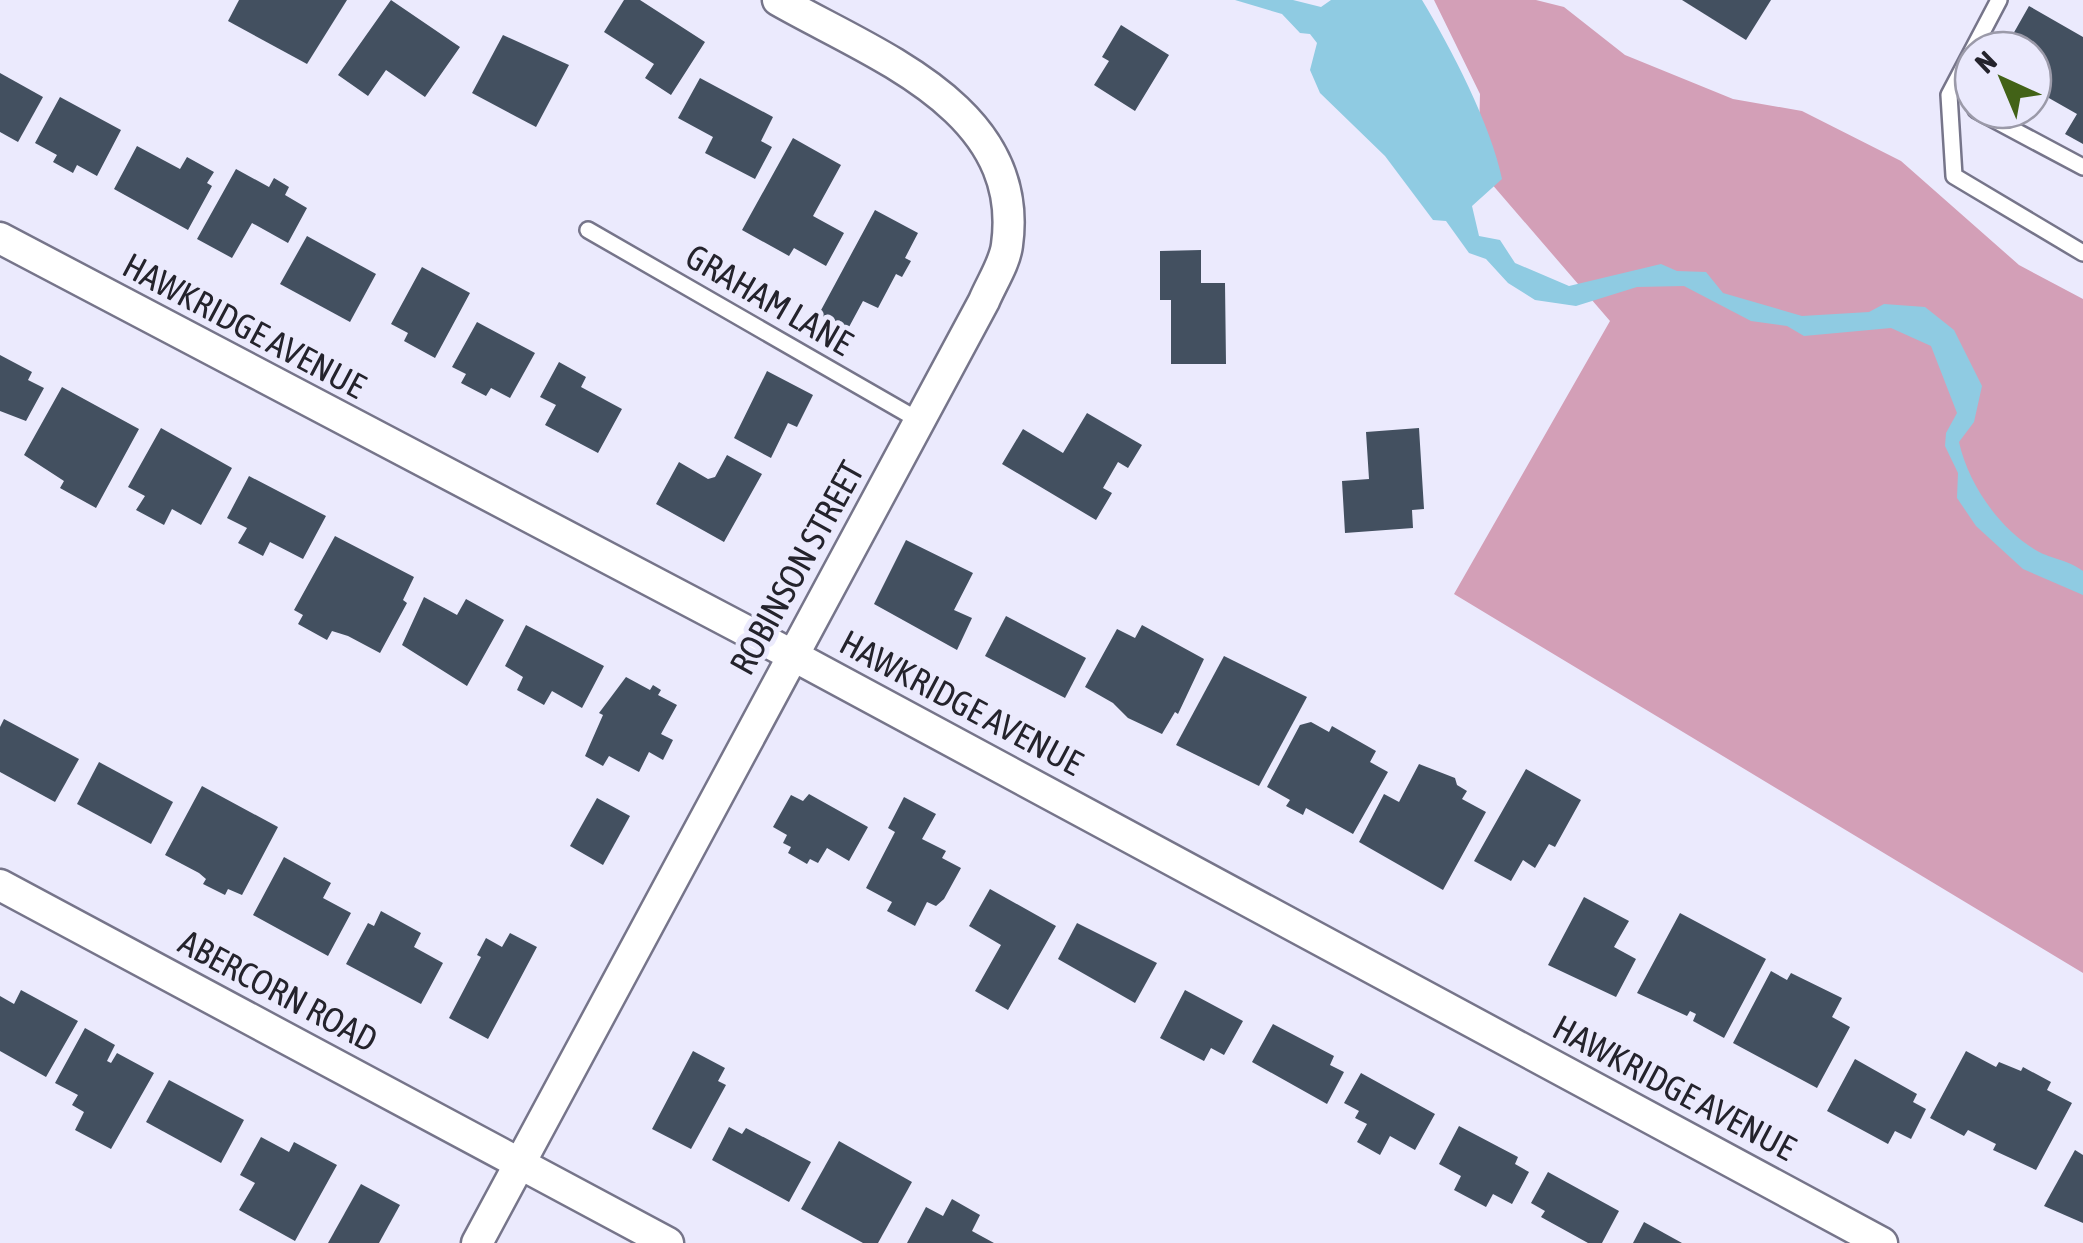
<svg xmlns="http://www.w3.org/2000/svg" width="2083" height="1243" font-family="'Asap Condensed',sans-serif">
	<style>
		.forest { fill: #d39fb7 }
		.water { fill: #8fcbe2 }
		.building { fill: #435060 }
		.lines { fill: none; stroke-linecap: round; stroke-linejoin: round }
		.service-casing { stroke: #76758a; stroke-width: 20 }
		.minor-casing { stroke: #76758a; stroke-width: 35 }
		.service { stroke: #fff; stroke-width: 15 }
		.minor { stroke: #fff; stroke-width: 30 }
		.labels { text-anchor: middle; stroke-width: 10; stroke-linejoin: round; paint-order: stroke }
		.street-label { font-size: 35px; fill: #24232c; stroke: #ebeafd }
	</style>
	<rect width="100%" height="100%" fill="#ebeafd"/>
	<path class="forest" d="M1434,0H1536L1564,7L1625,55L1733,99L1802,111L1901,161L2019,265L2083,299V973L1454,594L1610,321L1478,168L1480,94Z"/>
	<path class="water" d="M1235,0H1293L1321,7L1331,0H1422C1451,48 1491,125 1502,179L1472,206L1479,236L1500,240L1515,263L1569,286L1661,264L1677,271L1706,272L1723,293L1802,316L1869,312L1884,304L1925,307L1954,330L1982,386L1974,422L1959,442C1968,483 1998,527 2034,549C2049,559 2065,558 2083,571V595L2023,569L1976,526L1957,498L1958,473L1945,446L1946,433L1957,413L1931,346L1891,328L1804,336L1787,326L1751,321L1684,286L1637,287L1576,306L1535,300L1508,283L1486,259L1469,253L1446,221L1433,220L1385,156L1320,93L1310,70L1317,43L1310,34L1300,33L1282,14Z"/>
	<g class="building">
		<path d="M239,0H347L307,64L228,21Z"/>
		<path d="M391,0L460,47L425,97L386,70L368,96L338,75Z"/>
		<path d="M624,0H640L705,42L671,95L645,78L654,64L604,32Z"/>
		<path d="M1682,0H1771L1746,40Z"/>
		<path d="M2029,6L2083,37V144L2065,134L2077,114L2033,89V50H2004Z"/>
		<path d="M1121,25L1169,55L1135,111L1094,85L1109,61L1102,57Z"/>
		<path d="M503,35L569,65L536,127L472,93Z"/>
		<path d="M0,73L43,97L18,142L0,132Z"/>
		<path d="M700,78L773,117L761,141L772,147L755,179L705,153L713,137L678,118Z"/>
		<path d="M60,97L121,130L97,176L77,165L73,173L53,162L57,155L35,143Z"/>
		<path d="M793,138L841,165L813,216L844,233L826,266L794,248L789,256L742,230Z"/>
		<path d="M137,146L180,169L187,157L214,172L207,183L212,186L188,230L114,189Z"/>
		<path d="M236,169L269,187L274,178L289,187L285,195L307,208L288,243L252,223L232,258L197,239Z"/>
		<path d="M875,210L918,233L905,258L911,261L902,277L896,274L878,308L863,301L842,340L813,325Z"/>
		<path d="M307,236L376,274L350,322L280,284Z"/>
		<path d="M1201,250V283H1225L1226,364H1171V300H1160V251Z"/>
		<path d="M422,267L470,293L435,358L404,341L408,333L391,324Z"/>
		<path d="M477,322L535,353L510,398L491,388L486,396L461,383L466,374L452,367Z"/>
		<path d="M0,355L32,372L28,380L44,388L26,421L0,411Z"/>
		<path d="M559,362L586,377L581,387L622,409L598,453L545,425L556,405L540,397Z"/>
		<path d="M767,371L813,395L797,427L788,423L771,458L734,438Z"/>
		<path d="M62,387L139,429L96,508L60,488L64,481L24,455Z"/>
		<path d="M1087,413L1142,445L1128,468L1118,462L1103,488L1112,493L1096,520L1002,464L1023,429L1063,453Z"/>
		<path d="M161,428L232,468L201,525L172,509L164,525L136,510L145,496L128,487Z"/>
		<path d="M1419,428L1424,509L1412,510L1413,528L1345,533L1342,481L1369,479L1366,432Z"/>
		<path d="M727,455L762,474L724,542L656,504L679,462L708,479L715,477Z"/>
		<path d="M249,476L326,516L303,559L270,542L263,556L238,543L247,528L227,518Z"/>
		<path d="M335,536L414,577L403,600L407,603L380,653L348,636L332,631L327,640L298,624L303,615L294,610Z"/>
		<path d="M906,540L973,573L954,610L972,618L957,650L874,604Z"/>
		<path d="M424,597L457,615L466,599L504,620L467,686L402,645Z"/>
		<path d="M1006,616L1086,658L1065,698L985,656Z"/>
		<path d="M526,625L604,666L582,708L552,691L544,705L517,690L523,677L505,666Z"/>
		<path d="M1142,625L1204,659L1178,714L1175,712L1162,734L1128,718L1113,703L1085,687L1117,629L1135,638Z"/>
		<path d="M1224,656L1307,697L1259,786L1176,745Z"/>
		<path d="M626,677L650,690L653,685L661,690L658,695L677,705L661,734L673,740L663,760L649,752L639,772L609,756L603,766L585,756L603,715L599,713Z"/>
		<path d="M4,719L79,759L55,802L0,772V727Z"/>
		<path d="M1311,722L1329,732L1332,726L1376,751L1370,762L1388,772L1353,834L1306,808L1303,815L1286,806L1290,800L1267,787L1300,725Z"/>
		<path d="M99,762L173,802L151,844L77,804Z"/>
		<path d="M1419,764L1455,778L1457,785L1467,791L1462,799L1486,812L1443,890L1359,842L1384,794L1399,802Z"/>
		<path d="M1526,769L1581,800L1555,847L1549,844L1535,868L1523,860L1511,881L1474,861Z"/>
		<path d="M202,786L278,827L242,895L228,889L225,895L203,884L206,879L199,873L165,855Z"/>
		<path d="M809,794L868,827L849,861L827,848L818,863L810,859L807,864L788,853L791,847L783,843L787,835L773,827L791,795L803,801Z"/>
		<path d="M904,797L936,814L922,839L946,851L942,858L961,868L944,899L936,906L927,902L915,926L887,911L892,902L866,888L895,832L888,828Z"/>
		<path d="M597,798L630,816L603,865L570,846Z"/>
		<path d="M284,857L331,883L323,898L351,913L328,956L253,915Z"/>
		<path d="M990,889L1056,926L1008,1010L975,991L1001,945L969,926Z"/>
		<path d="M1584,897L1629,921L1614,947L1636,959L1616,997L1548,965Z"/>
		<path d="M381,911L421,933L414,947L443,963L421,1004L346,964L368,923L374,926Z"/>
		<path d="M1680,913L1766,959L1724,1038L1693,1021L1696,1014L1690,1011L1687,1016L1637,993Z"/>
		<path d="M1077,923L1157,963L1135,1003L1058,959Z"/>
		<path d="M510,933L537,947L488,1039L449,1018L481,957L477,955L486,938L502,947Z"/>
		<path d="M1771,971L1787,980L1791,973L1842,998L1832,1017L1850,1027L1817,1088L1733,1043Z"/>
		<path d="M21,990L78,1021L46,1077L0,1051V996L14,1004Z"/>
		<path d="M1185,990L1243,1021L1224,1055L1211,1048L1204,1061L1160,1038Z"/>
		<path d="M1273,1024L1334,1056L1330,1065L1344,1072L1327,1104L1252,1062Z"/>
		<path d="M85,1028L115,1045L107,1061L111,1063L117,1053L154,1073L111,1149L75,1130L84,1112L72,1105L78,1095L55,1083Z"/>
		<path d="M693,1051L725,1068L718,1081L726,1085L691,1149L652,1129Z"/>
		<path d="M1966,1051L1996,1067L1999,1062L2021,1071L2023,1067L2051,1082L2047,1090L2072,1103L2036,1170L1993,1150L1996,1144L1968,1130L1964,1136L1930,1118Z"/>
		<path d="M1855,1059L1917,1094L1913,1102L1926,1109L1911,1139L1895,1131L1888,1144L1827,1111Z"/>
		<path d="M1361,1073L1435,1114L1415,1150L1390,1136L1380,1155L1357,1142L1367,1124L1355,1118L1359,1111L1344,1103Z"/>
		<path d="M169,1080L244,1120L221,1163L146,1122Z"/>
		<path d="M1459,1126L1518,1157L1515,1164L1529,1172L1512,1204L1493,1194L1486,1207L1454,1190L1461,1176L1439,1164Z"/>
		<path d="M729,1127L742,1134L746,1128L811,1162L789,1202L712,1160Z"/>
		<path d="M261,1137L289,1152L294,1142L337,1165L295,1241L239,1210L255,1183L240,1175Z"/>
		<path d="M839,1141L912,1182L878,1243H863L801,1209Z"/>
		<path d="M2075,1150L2083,1155V1223L2044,1206Z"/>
		<path d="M1548,1172L1619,1211L1602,1243H1588L1541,1217L1545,1211L1531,1203Z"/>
		<path d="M361,1184L400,1205L379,1243H328Z"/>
		<path d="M952,1199L980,1215L972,1231L994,1243H907L926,1207L943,1216Z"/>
		<path d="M1644,1222L1682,1243H1633Z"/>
	</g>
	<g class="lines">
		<defs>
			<g id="service">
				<path d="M1999,0L1949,95L1954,176L2083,253"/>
				<path d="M1976,110L2083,167"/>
				<path d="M588,230L920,421"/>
			</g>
			<g id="minor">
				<path d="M0,238L792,655L1882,1243"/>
				<path d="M0,885L668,1243"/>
				<path d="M477,1243L984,301C991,284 1005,263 1007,245C1026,108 874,55 778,0"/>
			</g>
		</defs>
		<use href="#service" class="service-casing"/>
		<use href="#minor" class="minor-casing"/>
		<use href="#service" class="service"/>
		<use href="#minor" class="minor"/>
	</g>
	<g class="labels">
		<g class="street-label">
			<text transform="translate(769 300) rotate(30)" y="12">GRAHAM LANE</text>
			<text transform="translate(244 326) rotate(28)" y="12">HAWKRIDGE AVENUE</text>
			<text transform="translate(797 568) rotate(-61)" y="12">ROBINSON STREET</text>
			<text transform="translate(961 703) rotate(28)" y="12">HAWKRIDGE AVENUE</text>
			<text transform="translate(278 991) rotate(28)" y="12">ABERCORN ROAD</text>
			<text transform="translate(1674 1088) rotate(28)" y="12">HAWKRIDGE AVENUE</text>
		</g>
	</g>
	<g transform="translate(2003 80) rotate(316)"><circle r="48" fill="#ebeafd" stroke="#9b9aa9" stroke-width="2.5"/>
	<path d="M0-8L18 38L0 25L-18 38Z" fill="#426217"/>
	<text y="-15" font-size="28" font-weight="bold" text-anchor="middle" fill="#24232c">N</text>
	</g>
</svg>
